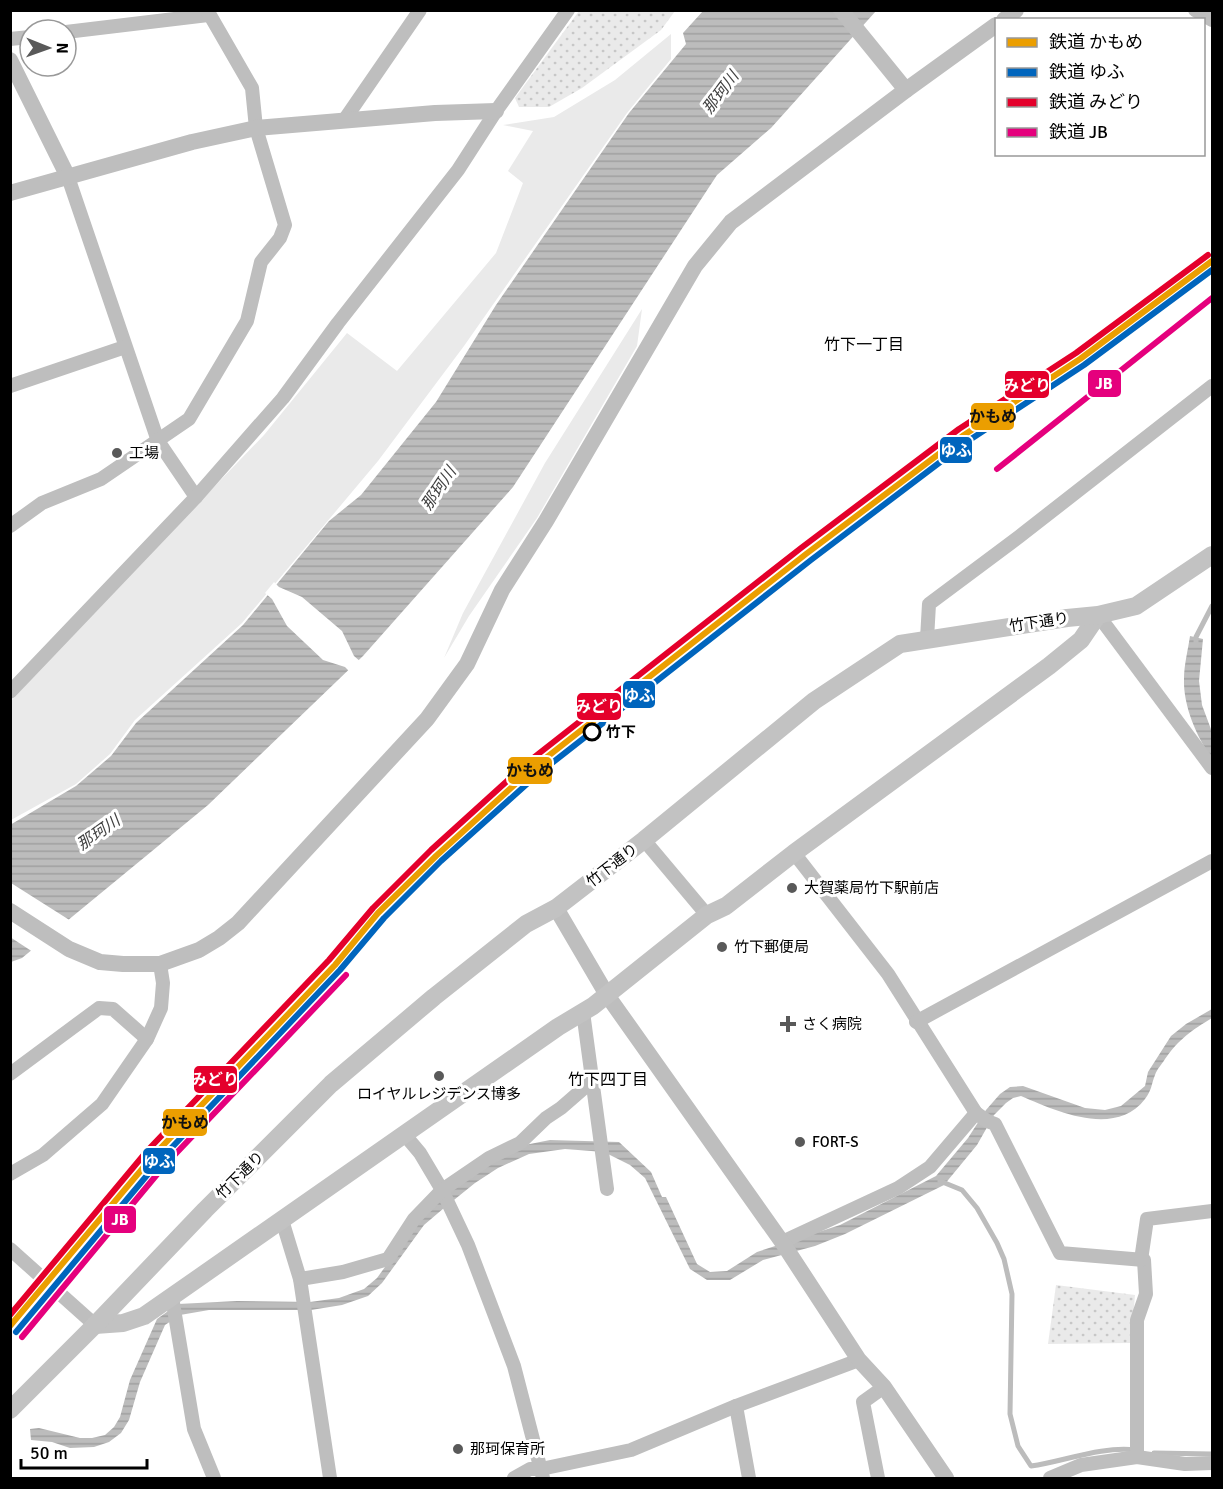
<svg xmlns="http://www.w3.org/2000/svg" width="1223" height="1489" font-family="Signika,'Noto Sans JP',sans-serif">
	<style>
		.grass { fill: #eaeaea }
		.park { fill: url(#park-dots) }
		.water { fill: url(#water-rules) }
		.pier { fill: #fff }
		.lines { fill: none; stroke-linecap: round; stroke-linejoin: round }
		.stream { stroke: #bcbcbc; stroke-width: 5 }
		.minor { stroke: #bebebe; stroke-width: 14 }
		.tertiary { stroke: #bebebe; stroke-width: 16 }
		.secondary { stroke: #c2c2c2; stroke-width: 18 }
		.rail-1-casing { stroke: #fff; stroke-width: 10 }
		.rail-2-casing { stroke: #fff; stroke-width: 10 }
		.rail-3-casing { stroke: #fff; stroke-width: 10 }
		.rail-4-casing { stroke: #fff; stroke-width: 10 }
		.rail-1 { stroke: #eb9e00; stroke-width: 6 }
		.rail-2 { stroke: #0065bd; stroke-width: 6 }
		.rail-3 { stroke: #e4002b; stroke-width: 6 }
		.rail-4 { stroke: #e5007d; stroke-width: 6 }
		.poi-dot { fill: #595959; stroke: #fff; stroke-width: 2 }
		.stop-dot { fill: #fff; stroke: #000; stroke-width: 3 }
		.labels { text-anchor: middle; stroke-width: 6; stroke-linejoin: round; paint-order: stroke }
		.poi-label { font-size: 15px; fill: #000; stroke: #fff; text-anchor: start }
		.street-label { font-size: 15px; fill: #000; stroke: #fff }
		.stop-label { font-size: 15px; font-weight: bold; fill: #000; stroke: #fff; text-anchor: start }
		.water-label { font-size: 16px; font-style: italic; fill: #414141; stroke: #fff }
		.neighbourhood-label { font-size: 16px; fill: #000; stroke: #fff }
		.line-badge { stroke: #fff; stroke-width: 2 }
		.badge-label { font-size: 16px; text-anchor: middle; font-weight: bold; fill: #fff }
		.pale-badge-label { font-size: 16px; text-anchor: middle; font-weight: bold; fill: #111 }
	</style>
	<defs>
		<pattern id="park-dots" width="8" height="8" patternUnits="userSpaceOnUse" patternTransform="scale(1.5)"><rect width="8" height="8" fill="#eaeaea"/><path d="M2 2h.1M6 6h.1" fill="none" stroke="#c7c7c7" stroke-width="1.8" stroke-linecap="round"/></pattern>
		<pattern id="water-rules" width="6" height="5" patternUnits="userSpaceOnUse" patternTransform="scale(1.5)"><rect width="6" height="5" fill="#bcbcbc"/><path d="M0 2.5h6" fill="none" stroke="#a0a0a0"/></pattern>
	</defs>
	<rect width="100%" height="100%" fill="#fff"/>
	<g class="grass">
		<path d="M671,34V59L627,113L464,346L378,461L242,623L135,720L110,754L76,784L11,820L10,702L80,626L264,435L347,333L397,371L496,253L523,183L508,171L533,131L503,125L554,117L615,80Z"/>
		<path d="M642,309L637,346L537,518L469,616L444,658L463,613L545,463Z"/>
	</g>
	<g class="park">
		<path d="M579,11H675L661,30L582,88L549,107H519L515,98Z"/>
		<path d="M1056,1285L1135,1295L1131,1343L1048,1344Z"/>
	</g>
	<g class="water">
		<path d="M703,11H876L771,128L717,175L513,487L363,656L208,805L22,958L11,962L10,825L76,786L111,756L136,723L243,625L329,521L361,495L436,402L496,305L629,113L686,44L683,33Z"/>
		<path d="M1190,636L1203,639L1199,681L1202,705L1212,732V759C1197,737 1183,706 1184,679C1184,665 1188,650 1190,636Z"/>
		<path d="M1212,1009V1018C1192,1030 1179,1039 1165,1059C1162,1064 1157,1069 1155,1075C1151,1085 1152,1090 1145,1099C1115,1138 1056,1111 1021,1096L1013,1098L1006,1103L994,1115L977,1145L944,1185L845,1234L815,1246L763,1260L730,1280H707L690,1269L645,1178L630,1165L604,1152L565,1149L529,1154L498,1168L475,1183L444,1208L424,1225L382,1283L368,1296L342,1305L311,1310H209L180,1315L165,1325L140,1382L129,1420L121,1433L109,1442L94,1447L70,1448L52,1442L31,1440L30,1429L39,1428L80,1438H92L105,1435L114,1427L120,1417L130,1380L157,1319L178,1304L237,1301L310,1302L339,1298L364,1289L377,1278L419,1220L468,1174L525,1145L550,1140L619,1142L651,1172L662,1197H666L697,1264L710,1272L727,1271L757,1252L840,1225L936,1176L968,1138L986,1110L1000,1094L1010,1087L1023,1086L1085,1108L1105,1110L1121,1106L1145,1086L1148,1072L1171,1036L1186,1024Z"/>
	</g>
	<g class="pier">
		<path d="M274,582L279,587L302,597L342,631L354,656L361,662L350,672L345,667L323,660L287,626L272,599L265,593Z"/>
		<path d="M11,883L71,921L33,952L10,937Z"/>
	</g>
	<g class="lines">
		<g class="stream">
			<path d="M1196,643V637L1212,606"/>
			<path d="M940,1181L962,1190L977,1208L997,1243L1004,1259L1012,1294L1010,1414L1018,1446L1031,1466C1066,1461 1100,1446 1136,1450"/>
			<path d="M1154,1453L1212,1454"/>
		</g>
		<g class="minor">
			<path d="M1195,10L1212,20"/>
			<path d="M66,32L208,15"/>
			<path d="M10,39L30,37"/>
			<path d="M345,119L420,10"/>
			<path d="M68,177L158,441L196,497"/>
			<path d="M10,386L125,347"/>
			<path d="M10,526L42,503L101,479L189,419L247,321L261,262L280,238L285,225L256,128L252,88L207,10"/>
			<path d="M1098,615L1212,768"/>
			<path d="M927,639L929,604L1020,536L1212,386"/>
			<path d="M10,692L196,497L283,398L338,323L458,170L496,111L568,10"/>
			<path d="M644,840L707,915"/>
			<path d="M794,853L888,974L976,1113"/>
			<path d="M583,1012L607,1189"/>
			<path d="M916,1022L1212,861"/>
			<path d="M10,1074L99,1008L113,1009L147,1039"/>
			<path d="M404,1134L420,1153L442,1190L468,1245L514,1366L543,1478"/>
			<path d="M10,1174L43,1155L102,1104L147,1039L161,1008L163,983L160,964"/>
			<path d="M282,1220L300,1279L330,1478"/>
			<path d="M782,1242L898,1188L930,1167L976,1113L987,1121L995,1124L1060,1253L1144,1260L1146,1294L1137,1320V1457"/>
			<path d="M10,1249L95,1325"/>
			<path d="M1141,1260L1147,1219L1212,1211"/>
			<path d="M300,1279L343,1272L388,1259L414,1219L442,1190L489,1158L520,1143L546,1118L561,1108L592,1081"/>
			<path d="M172,1297L194,1429L214,1478"/>
			<path d="M736,1406L749,1478"/>
			<path d="M514,1478L530,1469H541L631,1450L736,1406L859,1360"/>
			<path d="M878,1478L863,1402L884,1387"/>
			<path d="M1050,1478L1081,1465L1137,1457L1185,1464L1212,1463"/>
		</g>
		<g class="tertiary">
			<path d="M841,10L906,90"/>
			<path d="M1004,20L1016,10"/>
			<path d="M10,60L68,177"/>
			<path d="M10,193L192,142L256,128L435,113L496,111"/>
			<path d="M556,908L607,995L782,1242L859,1360L884,1387L946,1478"/>
			<path d="M10,911L69,949L100,962L123,964H160L199,950L219,938L238,923L427,719L467,664L502,590L546,521L695,266L731,222L906,90L996,25"/>
		</g>
		<g class="secondary">
			<path d="M95,1325L123,1323L144,1316L558,1027L593,1006L707,915L726,906L794,853L1049,666L1081,640L1098,615"/>
			<path d="M10,1410L95,1325L205,1210L331,1084L434,997L526,924L556,908L644,840L814,701L900,644L1067,618L1098,615L1136,606L1212,555"/>
		</g>
		<defs>
			<path id="rail-1" d="M10,1326L153,1156L335,965L378,913L436,856L533,768L806,554L964,435L1080,359L1212,261"/>
			<path id="rail-2" d="M16,1332L159,1161L340,970L384,918L441,861L538,774L811,560L968,441L1084,365L1212,270"/>
			<path id="rail-3" d="M10,1315L147,1151L329,960L373,908L431,850L528,762L801,548L959,429L1076,353L1208,255"/>
			<g id="rail-4">
				<path d="M997,469L1212,298"/>
				<path d="M22,1337L164,1166L346,975"/>
			</g>
		</defs>
		<use href="#rail-1" class="rail-1-casing"/>
		<use href="#rail-2" class="rail-2-casing"/>
		<use href="#rail-3" class="rail-3-casing"/>
		<use href="#rail-4" class="rail-4-casing"/>
		<use href="#rail-1" class="rail-1"/>
		<use href="#rail-2" class="rail-2"/>
		<use href="#rail-3" class="rail-3"/>
		<use href="#rail-4" class="rail-4"/>
	</g>
	<g class="poi-dot">
		<circle cx="117" cy="453" r="6"/>
		<circle cx="792" cy="888" r="6"/>
		<circle cx="722" cy="947" r="6"/>
		<path d="M785 1015h6v6h6v6h-6v6h-6v-6h-6v-6h6z"/>
		<circle cx="439" cy="1076" r="6"/>
		<circle cx="800" cy="1142" r="6"/>
		<circle cx="458" cy="1449" r="6"/>
	</g>
	<circle class="stop-dot" cx="592" cy="732" r="8"/>
	<g class="labels">
		<g class="poi-label">
			<text x="129" y="458">工場</text>
			<text x="804" y="893">大賀薬局竹下駅前店</text>
			<text x="734" y="952">竹下郵便局</text>
			<text x="802" y="1029">さく病院</text>
			<text x="439" y="1099" text-anchor="middle">ロイヤルレジデンス博多</text>
			<text x="812" y="1147">FORT-S</text>
			<text x="470" y="1454">那珂保育所</text>
		</g>
		<g class="street-label">
			<text transform="translate(1039 622) rotate(-8)" y="5">竹下通り</text>
			<text transform="translate(612 865) rotate(-38)" y="5">竹下通り</text>
			<text transform="translate(240 1175) rotate(-45)" y="5">竹下通り</text>
		</g>
		<g class="stop-label">
			<text x="606" y="737">竹下</text>
		</g>
		<g class="water-label">
			<text transform="translate(720 92) rotate(-53)" y="6">那珂川</text>
			<text transform="translate(438 488) rotate(-56)" y="6">那珂川</text>
			<text transform="translate(98 832) rotate(-35)" y="6">那珂川</text>
		</g>
		<g class="neighbourhood-label">
			<text x="864" y="350">竹下一丁目</text>
			<text x="608" y="1085">竹下四丁目</text>
		</g>
	</g>
	<g class="line-badge">
		<rect x="1087" y="369" width="35" height="29" rx="6" fill="#e5007d"/>
		<rect x="1004" y="370" width="46" height="29" rx="6" fill="#e4002b"/>
		<rect x="970" y="402" width="45" height="29" rx="6" fill="#eb9e00"/>
		<rect x="939" y="436" width="34" height="28" rx="6" fill="#0065bd"/>
		<rect x="622" y="680" width="34" height="29" rx="6" fill="#0065bd"/>
		<rect x="576" y="692" width="46" height="29" rx="6" fill="#e4002b"/>
		<rect x="507" y="756" width="46" height="29" rx="6" fill="#eb9e00"/>
		<rect x="193" y="1065" width="45" height="29" rx="6" fill="#e4002b"/>
		<rect x="162" y="1108" width="46" height="29" rx="6" fill="#eb9e00"/>
		<rect x="142" y="1147" width="34" height="28" rx="6" fill="#0065bd"/>
		<rect x="103" y="1205" width="34" height="29" rx="6" fill="#e5007d"/>
	</g>
	<g class="badge-label">
		<text x="1104" y="389">JB</text>
		<text x="1027" y="391">みどり</text>
		<text x="956" y="456">ゆふ</text>
		<text x="639" y="701">ゆふ</text>
		<text x="599" y="712">みどり</text>
		<text x="215" y="1085">みどり</text>
		<text x="159" y="1167">ゆふ</text>
		<text x="120" y="1225">JB</text>
	</g>
	<g class="pale-badge-label">
		<text x="993" y="422">かもめ</text>
		<text x="530" y="776">かもめ</text>
		<text x="185" y="1128">かもめ</text>
	</g>
	<rect width="1223" height="1489" fill="none" stroke="#000000" stroke-width="24"/>
	<rect x="995" y="18" width="210" height="138" fill="#ffffff" stroke="#999999" stroke-width="1.5"/>
	<rect x="1007" y="38" width="30" height="9" fill="#eb9e00" stroke="#999999" stroke-width="1.5"/>
	<text x="1049" y="48" font-size="18" fill="#000000">鉄道 かもめ</text>
	<rect x="1007" y="68" width="30" height="9" fill="#0065bd" stroke="#999999" stroke-width="1.5"/>
	<text x="1049" y="78" font-size="18" fill="#000000">鉄道 ゆふ</text>
	<rect x="1007" y="98" width="30" height="9" fill="#e4002b" stroke="#999999" stroke-width="1.5"/>
	<text x="1049" y="108" font-size="18" fill="#000000">鉄道 みどり</text>
	<rect x="1007" y="128" width="30" height="9" fill="#e5007d" stroke="#999999" stroke-width="1.5"/>
	<text x="1049" y="138" font-size="18" fill="#000000">鉄道 JB</text>
	<g transform="translate(48 48) rotate(91)"><circle r="28" fill="#ffffff" stroke="#999999" stroke-width="1.5"/>
	<path d="M0-4.5L10 22L0 15L-10 22Z" fill="#595959"/>
	<text y="-9" font-size="16" font-weight="bold" text-anchor="middle" fill="#000000">N</text>
	</g>
	<path d="M21 1459v9h126v-9" fill="none" stroke="#000000" stroke-width="3"/>
	<text x="30" y="1459" font-size="18" fill="#000000" stroke="#ffffff" stroke-width="4.5" paint-order="stroke">50 m</text>
</svg>
